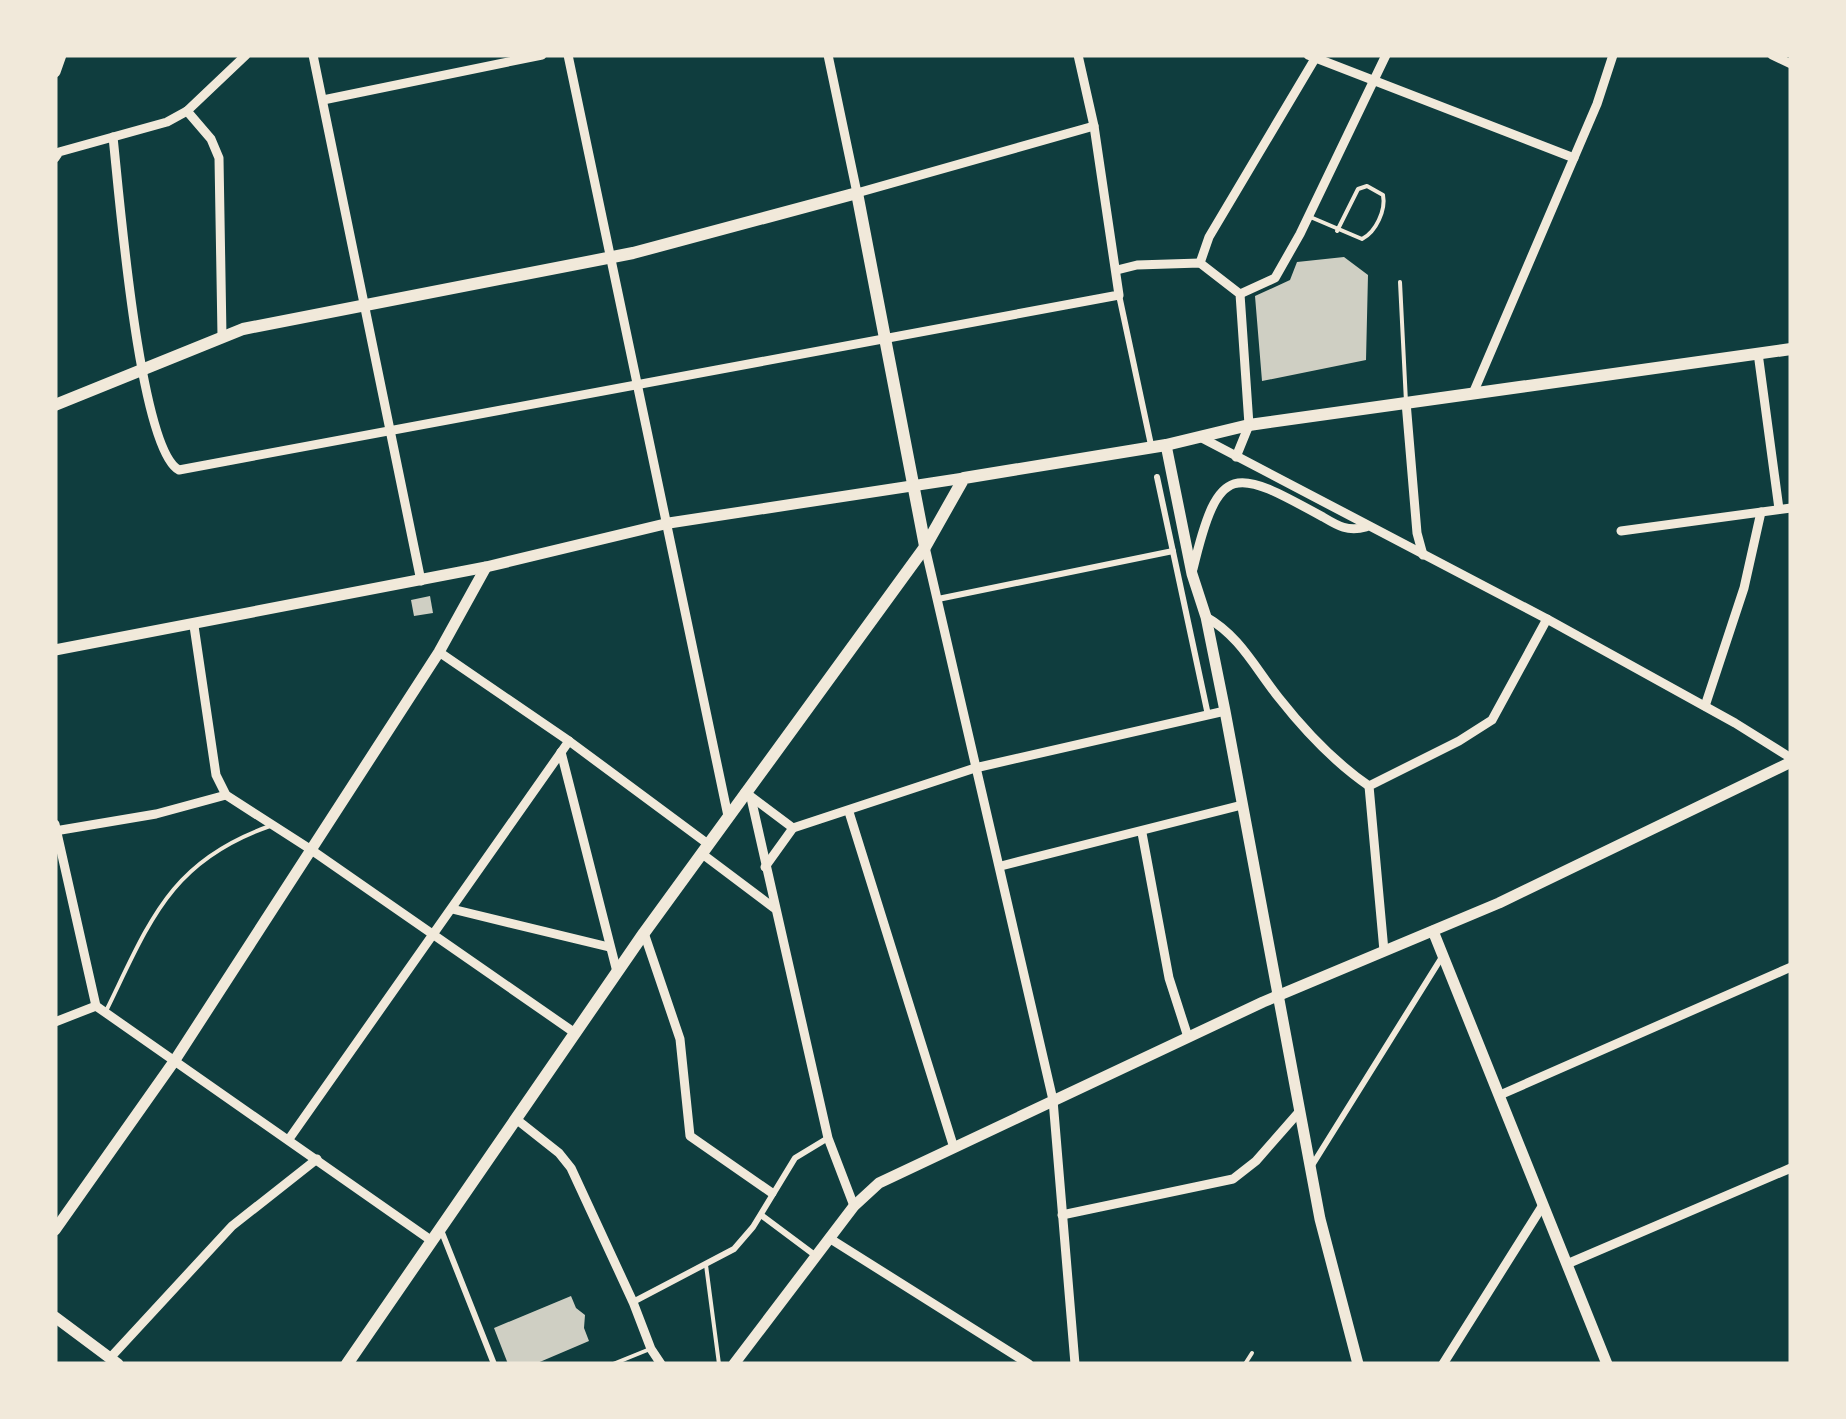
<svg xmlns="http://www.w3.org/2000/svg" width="1846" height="1419" font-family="Helvetica,sans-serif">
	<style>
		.building { fill: #cfcfc3 }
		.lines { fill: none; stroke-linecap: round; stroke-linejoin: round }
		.service { stroke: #f1e9da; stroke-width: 4 }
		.pedestrian { stroke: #f1e9da; stroke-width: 6 }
		.minor { stroke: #f1e9da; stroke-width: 9 }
		.tertiary { stroke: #f1e9da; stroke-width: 11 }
		.secondary { stroke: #f1e9da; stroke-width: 12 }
	</style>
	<rect width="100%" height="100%" fill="#0f3d3e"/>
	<g class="building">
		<path d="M1344,257L1368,275L1366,360L1262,381L1255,296L1290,280L1297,262Z"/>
		<path d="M430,596L433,613L414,616L411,600Z"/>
		<path d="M571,1296L576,1308L585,1315L584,1328L589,1341L535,1364H508L494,1328Z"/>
	</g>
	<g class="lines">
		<g class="service">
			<path d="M1308,216L1362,239C1376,232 1386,210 1383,195L1367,186L1358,189L1337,231"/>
			<path d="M1400,282L1406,402"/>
			<path d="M107,1009C150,921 170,861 270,826"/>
			<path d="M706,1265L719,1364"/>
			<path d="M613,1364L650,1349"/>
			<path d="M1245,1364L1252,1353"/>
		</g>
		<g class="pedestrian">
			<path d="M1119,295L1151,445"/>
			<path d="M1157,477L1208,715"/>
			<path d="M938,599L1173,551"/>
			<path d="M1311,1167L1442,957"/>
			<path d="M761,1215L816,1256"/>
			<path d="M441,1230L494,1364"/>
			<path d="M633,1302L734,1249L753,1227L795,1158L828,1138"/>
		</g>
		<g class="minor">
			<path d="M313,55L421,581"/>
			<path d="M568,55L728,816"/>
			<path d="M828,55L857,193L1094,126"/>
			<path d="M1308,55L1574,158"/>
			<path d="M1772,55L1791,64"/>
			<path d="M323,100L542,55"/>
			<path d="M187,111L211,139L219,158L222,336"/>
			<path d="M113,137C119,191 139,449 179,470L1119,295L1094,126L1078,55"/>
			<path d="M55,158L59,152L167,122L187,111L246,55"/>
			<path d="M1200,263L1209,237L1316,57"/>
			<path d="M1117,270L1137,265L1200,263L1240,294L1249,425L1236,457"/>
			<path d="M1240,294L1275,278L1300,234L1386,55"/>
			<path d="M1758,353L1779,509"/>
			<path d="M1474,391L1597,104L1613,55"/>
			<path d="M1406,402L1417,533L1423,555"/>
			<path d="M1200,437L1547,619L1735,723L1791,758"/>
			<path d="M1621,531L1791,508"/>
			<path d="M925,547L1053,1100L1075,1364"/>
			<path d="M1193,569C1219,460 1234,468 1323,517C1338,526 1348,532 1366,527"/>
			<path d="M1206,617C1240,636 1255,668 1279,698C1305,731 1334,762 1369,786"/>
			<path d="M194,626L216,775L226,795L310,849L575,1033"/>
			<path d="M439,652L569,741L708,844"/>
			<path d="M1705,706L1744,588L1761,512"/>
			<path d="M561,752L617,972"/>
			<path d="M745,792L793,828L975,768L1225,711"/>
			<path d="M751,798L828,1138L854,1206"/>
			<path d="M849,812L954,1148"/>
			<path d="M55,824L96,1006"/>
			<path d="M55,831L156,814L226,795"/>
			<path d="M1142,833L1169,978L1188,1037"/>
			<path d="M701,853L774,908"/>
			<path d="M1001,866L1242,805"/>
			<path d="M765,867L793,828"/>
			<path d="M452,909L609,947"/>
			<path d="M644,933L680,1039L690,1136L772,1193"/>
			<path d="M1384,951L1369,786L1459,741L1492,720L1547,619"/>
			<path d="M55,1022L96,1006L432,1241"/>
			<path d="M1500,1095L1791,967"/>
			<path d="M516,1119L559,1153L571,1168L633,1302L651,1349L661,1364"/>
			<path d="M289,1139L569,741"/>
			<path d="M1062,1215L1233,1179L1256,1161L1299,1112"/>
			<path d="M829,1238L1029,1364"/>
			<path d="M1567,1264L1791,1168"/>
			<path d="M110,1358L232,1226L317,1159"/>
			<path d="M1443,1364L1543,1205"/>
		</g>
		<g class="tertiary">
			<path d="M55,72L61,55"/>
			<path d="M1166,445L1192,574L1206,617L1225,711L1320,1219L1358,1364"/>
			<path d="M55,650L486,567L669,523L964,478"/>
			<path d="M1433,931L1607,1364"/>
			<path d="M55,1230L175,1060L439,652L486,567"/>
			<path d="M55,1317L118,1364"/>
			<path d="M734,1364L854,1206L879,1183L1263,1002L1499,903L1791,762"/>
		</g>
		<g class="secondary">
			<path d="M55,405L243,329L633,253L857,193L925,546"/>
			<path d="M347,1364L644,933L925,547L964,478L1166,445L1249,425L1791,349"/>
		</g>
	</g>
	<rect width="1846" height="1419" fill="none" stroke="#f1e9da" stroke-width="115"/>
</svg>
